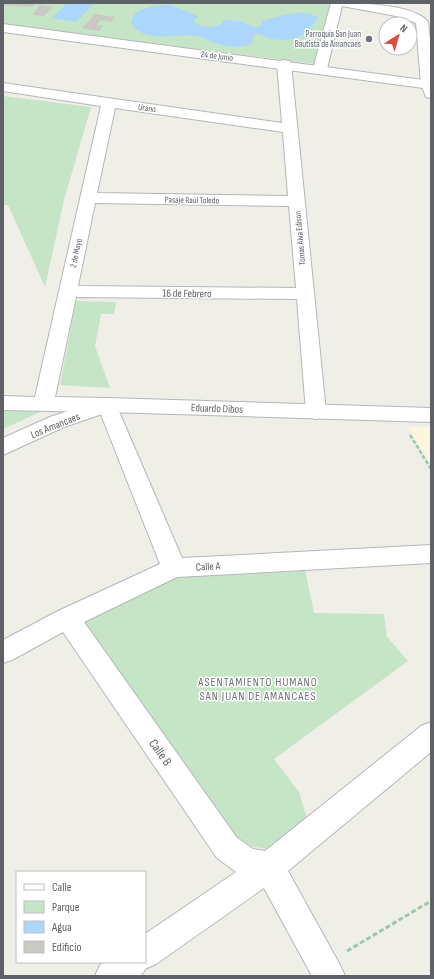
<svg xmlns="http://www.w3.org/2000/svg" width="434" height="979" font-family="'Sofia Sans Condensed',sans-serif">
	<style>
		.commercial { fill: #fcf6df }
		.green { fill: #c5e5c6 }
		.water { fill: #acd6fa }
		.building { fill: #cbc9c4 }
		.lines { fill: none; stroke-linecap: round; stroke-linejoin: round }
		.street-casing { stroke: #b4b7ba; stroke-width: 2 }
		.secondary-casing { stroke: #b3b6ba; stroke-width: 2 }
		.path-far1 { stroke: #9ec6ab; stroke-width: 2.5; stroke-dasharray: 4 2; stroke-linecap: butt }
		.path { stroke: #9ec6ab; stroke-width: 3; stroke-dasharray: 5 2.5; stroke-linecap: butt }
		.street { fill: #fff; fill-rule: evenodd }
		.secondary { fill: #fff; fill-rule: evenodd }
		.worship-dot { fill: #6b7280; stroke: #fff; stroke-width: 1.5 }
		.labels { text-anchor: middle; stroke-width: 3; stroke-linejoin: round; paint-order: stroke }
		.far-worship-label { font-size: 9px; fill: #5b616d; stroke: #fff; text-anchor: end }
		.far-street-label { font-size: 9px; fill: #5e6266; stroke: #fff }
		.street-label { font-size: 11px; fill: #5e6266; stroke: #fff }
		.neighbourhood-label { font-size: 12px; letter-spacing: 1px; fill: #6f7378; stroke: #fff }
		.near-street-label { font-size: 13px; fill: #5e6266; stroke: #fff }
	</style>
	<rect width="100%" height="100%" fill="#efeee7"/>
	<path class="commercial" d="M407,427H431V464Z"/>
	<g class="green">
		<path d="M3,3H331L315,64L3,24Z"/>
		<path d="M3,96L91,107L64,200L45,287L8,205H3Z"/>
		<path d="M76,301L116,302L114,314H101L95,346L110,388L60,385Z"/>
		<path d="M3,411H42L3,429Z"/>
		<path d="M305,570L314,613L384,614L387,637L408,661L274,759L299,792L307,819L268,849L244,845L205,808L80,619L175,573Z"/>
	</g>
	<g class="water">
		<path d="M67,3H94L76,22L52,18Z"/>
		<path d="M165,5H171L198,16L194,21L195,23C203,28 215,28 223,23V20L239,21L255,27L262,25L261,21C277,18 304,6 318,18C306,37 291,44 269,38C263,36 260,34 254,34L252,43C242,50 223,46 212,42C207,41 203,37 198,36C177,32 146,46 131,23C132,8 153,6 165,5Z"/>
	</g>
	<g class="building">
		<path d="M3,3H35L32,7L3,5Z"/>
		<path d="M40,5L53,7L44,16L32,15Z"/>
		<path d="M95,14L115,17L111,22L101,20L97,25L103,26L99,31L82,28Z"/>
	</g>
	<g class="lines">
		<defs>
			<g id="street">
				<path d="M331,3C352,3 415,3 428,22L431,48V98L426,97L421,84L416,23L396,16L342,6L327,69L325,72H315L313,69Z"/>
				<path d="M284,60L289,61L291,64L326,412L323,417L316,419L309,417L306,412L297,299L76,297L55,397L107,398L114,400L182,558L431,545V563L177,577L84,622L237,838L253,849L265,851L421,726L431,722V752L288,871L340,965L345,976H312L264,888L156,964L145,969L143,973L139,976H95L100,965L104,962H145V934L236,872L217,858L63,632L12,660L3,663V640L58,611L160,564L100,412L3,410V396L35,397L101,106L3,91V83L282,123L277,64L279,61ZM115,108L283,132L288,196L97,193ZM95,203L289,206L296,288L78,286Z"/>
			</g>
			<g id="secondary">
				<path d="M3,24L431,81V89L3,32Z"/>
				<path d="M107,398L431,408V422L108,412L64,427L3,455V438L50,417Z"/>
			</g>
		</defs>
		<use href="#street" class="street-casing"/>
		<use href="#secondary" class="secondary-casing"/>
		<path class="path-far1" d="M410,435L431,469"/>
		<path class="path" d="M347,951L431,901"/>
		<use href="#street" class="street"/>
		<use href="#secondary" class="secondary"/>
	</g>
	<circle class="worship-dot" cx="369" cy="39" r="4"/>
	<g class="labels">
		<g class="far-worship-label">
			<text x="361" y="37">Parroquia San Juan<tspan x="361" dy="10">Bautista de Amancaes</tspan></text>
		</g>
		<g class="far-street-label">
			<text transform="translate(217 56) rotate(7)" y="3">24 de Junio</text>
			<text transform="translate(147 108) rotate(8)" y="3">Urano</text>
			<text transform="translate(192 200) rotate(1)" y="3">Pasaje Raúl Toledo</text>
			<text transform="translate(300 238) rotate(-95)" y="3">Tomas Alva Edison</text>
			<text transform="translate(76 253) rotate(-78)" y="3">2 de Mayo</text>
		</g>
		<g class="street-label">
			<text transform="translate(187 293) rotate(1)" y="4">16 de Febrero</text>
			<text transform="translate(217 408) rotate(2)" y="4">Eduardo Dibos</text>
			<text transform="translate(55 425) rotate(-22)" y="4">Los Amancaes</text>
			<text transform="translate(208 566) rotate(-3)" y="4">Calle A</text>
		</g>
		<g class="neighbourhood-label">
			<text x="258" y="686">ASENTAMIENTO HUMANO<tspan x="258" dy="14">SAN JUAN DE AMANCAES</tspan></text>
		</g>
		<g class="near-street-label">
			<text transform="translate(161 752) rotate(55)" y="5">Calle B</text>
		</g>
	</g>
	<rect width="434" height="979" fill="none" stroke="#5e6266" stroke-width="8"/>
	<rect x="16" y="871" width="130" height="92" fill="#ffffff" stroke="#bfc0c2"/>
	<rect x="24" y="884" width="20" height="6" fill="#ffffff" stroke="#bfc0c2"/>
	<text x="52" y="891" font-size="12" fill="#5e6266">Calle</text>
	<rect x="24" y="901" width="20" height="12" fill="#c5e5c6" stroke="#bfc0c2"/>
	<text x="52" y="911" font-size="12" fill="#5e6266">Parque</text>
	<rect x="24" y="921" width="20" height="12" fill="#acd6fa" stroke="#bfc0c2"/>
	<text x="52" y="931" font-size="12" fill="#5e6266">Agua</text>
	<rect x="24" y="941" width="20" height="12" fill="#cbc9c4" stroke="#bfc0c2"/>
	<text x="52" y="951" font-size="12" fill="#5e6266">Edificio</text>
	<g transform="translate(398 36) rotate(37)"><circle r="19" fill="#ffffff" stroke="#bfc0c2"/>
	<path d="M0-3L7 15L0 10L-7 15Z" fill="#e04d3d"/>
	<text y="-6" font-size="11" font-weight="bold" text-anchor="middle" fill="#5e6266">N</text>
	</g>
</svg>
